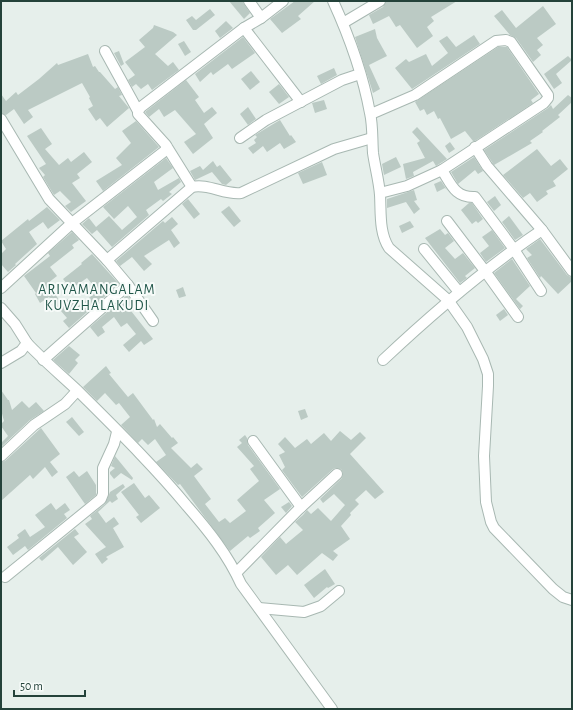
<svg xmlns="http://www.w3.org/2000/svg" width="573" height="710" font-family="'Alegreya Sans',sans-serif">
	<style>
		.building { fill: #bbcac4 }
		.lines { fill: none; stroke-linecap: round; stroke-linejoin: round }
		.minor-casing { stroke: #a8b8b2; stroke-width: 12 }
		.minor { stroke: #fff; stroke-width: 10 }
		.labels { text-anchor: middle; stroke-width: 4; stroke-linejoin: round; paint-order: stroke }
		.quarter-label { font-size: 14px; letter-spacing: 1px; fill: #1f5548; stroke: #f7fbf9 }
	</style>
	<rect width="100%" height="100%" fill="#e6efeb"/>
	<g class="building">
		<path d="M229,1H242L250,13L244,19Z"/>
		<path d="M295,1H315L298,16L301,19L282,33L270,19Z"/>
		<path d="M386,1H457L431,17L434,21L427,27L433,36L417,48L400,25L396,27L389,16L373,24L369,15L383,7Z"/>
		<path d="M543,6L556,24L537,38L543,45L537,50L541,55L533,62L516,38L510,35L494,16L502,10L516,28Z"/>
		<path d="M210,9L215,15L196,30H193L186,20L192,16L196,20Z"/>
		<path d="M226,21L233,28L220,38L215,31Z"/>
		<path d="M154,25L173,32L177,35L155,54L168,66L173,62L179,70L152,90L148,84L141,89L136,84L132,87L128,80L135,75L125,62L145,47L139,40L153,28Z"/>
		<path d="M375,29L377,38L387,56L369,65L380,89L373,93L355,37Z"/>
		<path d="M474,35L480,44L412,89L395,68L406,59L409,62L426,54L432,66L448,53L439,41L447,36L456,47Z"/>
		<path d="M243,37L255,53L232,69L228,64L213,75L211,72L200,82L195,74Z"/>
		<path d="M184,41L191,52L185,56L178,44Z"/>
		<path d="M498,47H507L539,94L531,100L533,103L475,141H473L465,131L451,139L440,118L438,119L434,111L427,115L424,109L420,111L415,102Z"/>
		<path d="M119,51L124,64L121,66L114,53Z"/>
		<path d="M88,54L93,67L95,66L99,72H100L115,89L118,87L122,95L119,96L129,108L107,127L100,118L96,121L88,109L93,106L89,98L90,97L82,83L28,110L33,117L24,124L14,109L6,115L1,113V94L6,101L16,92L18,95L39,79L57,63L58,65Z"/>
		<path d="M568,56L572,60L556,74L562,83L554,89L544,74Z"/>
		<path d="M334,68L337,75L321,84L317,76Z"/>
		<path d="M251,71L260,82L250,90L241,79Z"/>
		<path d="M186,80L199,97L195,100L204,113L212,107L217,113L204,124L213,138L193,154L184,142L196,134L175,110L164,117L159,109L149,117L145,112Z"/>
		<path d="M279,84L289,97L279,104L269,92Z"/>
		<path d="M568,95L572,98V102L558,115L560,117L542,131L543,132L530,141L532,143L494,165L484,150L548,108L551,105L553,109Z"/>
		<path d="M324,100L327,109L315,113L312,103Z"/>
		<path d="M248,107L256,119L248,125L240,114Z"/>
		<path d="M280,120L290,136L291,135L296,142L284,149L280,143L267,152L263,146L253,154L248,148L256,143L254,140L257,137L255,135Z"/>
		<path d="M136,121L159,147L103,191L96,181L122,165L116,158L131,143L122,131Z"/>
		<path d="M417,127L447,159L436,166L433,161L413,172L414,176L406,179L403,164L425,158L417,143L420,141L412,132Z"/>
		<path d="M41,128L52,144L45,149L59,165L68,158L71,162L84,152L92,162L77,174L80,178L72,183L86,201L71,212L65,206L71,202L60,191L54,195L43,177L45,175L39,168L46,164L27,136Z"/>
		<path d="M450,142L455,149L449,153L445,146Z"/>
		<path d="M537,149L551,166L560,159L568,169L553,181L556,186L546,191L548,194L537,202L530,193L523,198L503,175Z"/>
		<path d="M396,157L401,167L384,175L382,164Z"/>
		<path d="M474,157L483,171L478,174L475,170L458,184L451,172Z"/>
		<path d="M166,158L173,168L154,182L158,190L179,178L181,182L169,192L172,194L163,201L161,199L146,210L149,215L112,247L97,230L92,234L82,224L89,218L96,227L109,216L122,230L137,217L128,206L114,219L103,207Z"/>
		<path d="M213,161L217,167L220,165L232,180L226,185L222,184L212,172L195,180L190,171L200,166L203,170Z"/>
		<path d="M322,162L327,175L303,184L298,173Z"/>
		<path d="M441,181L447,190L445,188L437,192L434,184Z"/>
		<path d="M414,190L417,200L414,201L420,209L414,214L406,202L387,208V199Z"/>
		<path d="M495,196L501,205L494,211L487,202Z"/>
		<path d="M188,199L200,214L194,219L182,204Z"/>
		<path d="M469,203H472L483,219L478,223L476,221L472,224L461,210Z"/>
		<path d="M229,206L241,221L234,227L221,212Z"/>
		<path d="M47,207L60,220L48,229L43,222L29,232L37,244L15,264L16,265L8,272L1,264V254L6,249L1,241L28,219L29,221Z"/>
		<path d="M509,216L523,235L515,240L502,222Z"/>
		<path d="M172,217L178,224L171,230L180,243L174,248L169,240L144,256L152,264L144,271L132,257L120,266L116,261L163,221L165,223Z"/>
		<path d="M410,221L414,227L402,233L399,226Z"/>
		<path d="M440,229L445,235L448,233L454,241L445,248L455,259L463,253L475,268L465,276L467,278L460,283L425,238Z"/>
		<path d="M492,230L505,248L486,262L480,253L489,246L482,237Z"/>
		<path d="M72,232L79,240L72,245L74,248L50,267L57,276L48,283L61,303L70,298L77,307L98,291L87,278L71,289L63,279L82,264L81,263L92,254L119,284L69,328L63,321L67,318L49,297L40,303L35,294L36,293L24,276L50,256L48,253Z"/>
		<path d="M540,239L567,275L572,278V281L558,294L543,278L541,276L540,278L527,258L532,255L526,249Z"/>
		<path d="M512,259L530,286L516,299L523,306L520,309L494,273Z"/>
		<path d="M183,287L186,296L179,298L176,290Z"/>
		<path d="M127,295L133,303L128,307L153,339L144,345L141,341L129,352L123,345L136,334L127,323L121,327L114,317L102,327L105,332L98,337L90,327Z"/>
		<path d="M504,309L508,315L500,321L496,315Z"/>
		<path d="M69,346L80,355L75,360L78,363L69,374L53,360Z"/>
		<path d="M106,366L111,373L109,374L128,397L133,393L153,420L154,419L157,427L160,424L172,438L173,437L178,443L171,448L191,468L197,463L203,469L194,476L211,499L205,504L219,522L225,518L230,523L246,511L237,500L259,481L250,469L254,466L237,447L242,443L239,440L245,435L247,438L248,445L280,489L264,500L275,513L258,528L260,531L250,538L248,536L230,551L180,484L178,485L156,462L166,455L155,439L148,445L142,439L138,443L121,425L130,417L119,403L116,405L105,393L97,401L83,387Z"/>
		<path d="M1,390L8,400H9L12,410L22,401L29,408L36,402L44,411L30,420L1,447V443L8,436L1,426V424L4,421L1,410Z"/>
		<path d="M305,409L308,417L301,420L298,411Z"/>
		<path d="M72,417L84,432L79,436L66,422Z"/>
		<path d="M41,428L60,454L50,462L58,472L52,477L45,467L33,479L30,475L1,501V462L5,461Z"/>
		<path d="M340,431L351,440L360,432L366,438L350,454L384,492L375,499L366,490L355,500L359,504L350,513L351,515L341,526L350,539L333,551L338,555L333,561L322,553L297,575L288,565L276,575L261,557L280,537L286,544L303,530L295,522L303,515L307,510L311,514L318,508L331,521L345,505L334,494L323,503L320,499L342,478L343,473L341,469L336,468L333,469L302,497L282,470L285,467L279,455L285,452L278,444L285,437L295,448L307,439L311,444L324,433L331,441Z"/>
		<path d="M115,456L133,478L132,480L121,473L114,479L110,474V472L115,468L111,466Z"/>
		<path d="M74,471L79,477L87,471L96,485V495L85,504L66,477Z"/>
		<path d="M134,483L145,498L149,495L160,508L141,523L136,517L139,515L121,492Z"/>
		<path d="M123,484L125,487L116,495L118,499L112,503L110,501L98,512L106,523L114,517L119,524L113,528L124,547L106,557L108,559L102,564L95,554L106,547L85,524L92,519L90,516L105,504L110,492Z"/>
		<path d="M289,502L292,506L286,513L281,507Z"/>
		<path d="M51,503L56,510L65,503L70,510L64,514L67,518L28,550L25,546L13,555L7,547L19,538L17,535L25,529L30,537L45,527L35,515Z"/>
		<path d="M75,529L79,534L74,537L87,552L73,565L58,547L42,561L39,558Z"/>
		<path d="M325,569L335,584L328,588L327,587L314,598L304,585Z"/>
	</g>
	<g class="lines">
		<defs>
			<g id="minor">
				<path d="M249,1L261,18"/>
				<path d="M333,1C349,36 363,75 370,113C373,126 372,140 373,153C375,167 379,181 380,195C381,212 379,233 389,248L448,300L467,327L483,359L488,374V386L484,456L486,502L491,522L494,528L553,589L563,597L572,600"/>
				<path d="M343,23L380,1"/>
				<path d="M244,28L301,102"/>
				<path d="M105,51L138,111"/>
				<path d="M371,114L415,95L496,41L506,40L511,42L548,95V98L544,103L442,170L407,186L380,193"/>
				<path d="M1,119L49,199L107,260L128,285L153,321"/>
				<path d="M240,138L266,120L342,80L360,74"/>
				<path d="M167,147L192,187"/>
				<path d="M475,147L487,166L542,230L572,271"/>
				<path d="M442,170C451,184 455,198 475,197L513,248L541,291"/>
				<path d="M447,221L485,271L518,317"/>
				<path d="M424,249L459,292"/>
				<path d="M107,260L192,187C208,183 224,195 241,193L334,149L372,138"/>
				<path d="M1,288L72,223L166,150V145L138,114V111L141,107L244,28L261,18L283,1"/>
				<path d="M1,308L15,324L27,343L21,351L1,363"/>
				<path d="M27,343C43,360 61,375 78,391C115,428 154,466 187,506C208,530 228,555 241,584L332,709"/>
				<path d="M43,360L128,285"/>
				<path d="M383,360C433,313 485,268 542,230"/>
				<path d="M253,441L301,507"/>
				<path d="M1,456L34,425L65,404L77,391"/>
				<path d="M236,573L298,510L337,474"/>
				<path d="M5,577L101,499L103,494V468L114,444L117,432"/>
				<path d="M259,608L304,612L321,606L339,591"/>
			</g>
		</defs>
		<use href="#minor" class="minor-casing"/>
		<use href="#minor" class="minor"/>
	</g>
	<g class="labels">
		<g class="quarter-label">
			<text x="97" y="294">ARIYAMANGALAM<tspan x="97" dy="16">KUVZHALAKUDI</tspan></text>
		</g>
	</g>
	<rect width="573" height="710" fill="none" stroke="#24423a" stroke-width="4"/>
	<path d="M14 690v6h71v-6" fill="none" stroke="#24423a" stroke-width="2"/>
	<text x="20" y="690" font-size="12" fill="#24423a" stroke="#f7fbf9" stroke-width="3" paint-order="stroke">50 m</text>
</svg>
